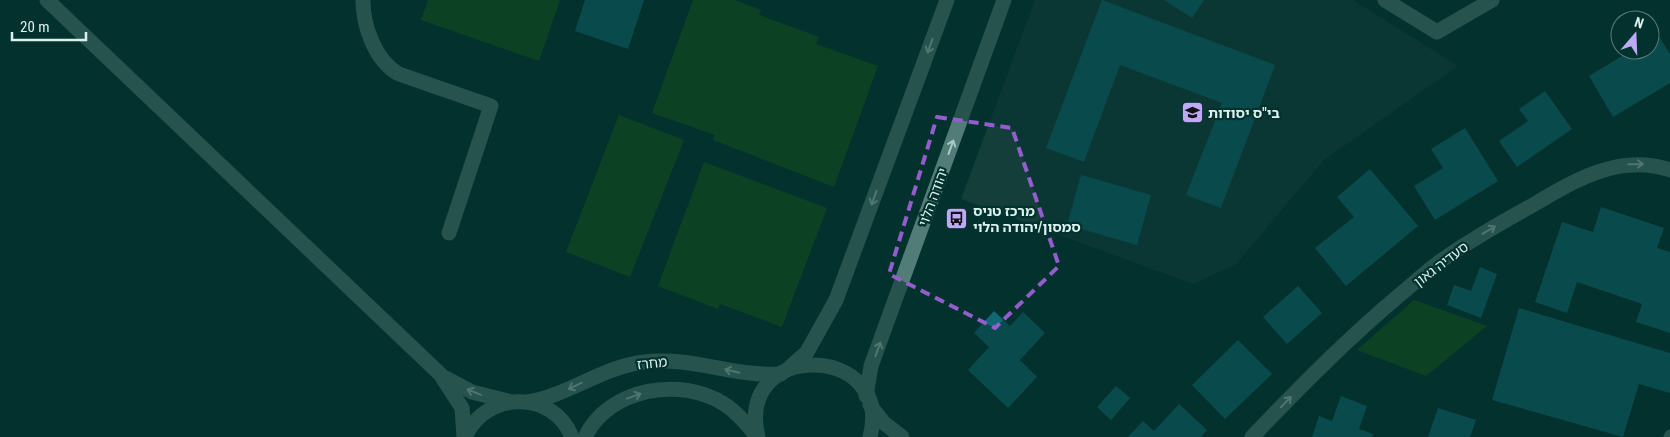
<svg xmlns="http://www.w3.org/2000/svg" width="1670" height="437" font-family="'Roboto Condensed','Noto Sans Hebrew',sans-serif">
	<style>
		.built { fill: #133e3a }
		.green { fill: #195618 }
		.building { fill: #116873 }
		.lines { fill: none; stroke-linecap: round; stroke-linejoin: round }
		.lane { stroke: #517c77; stroke-width: 11 }
		.street { stroke: #517c77; stroke-width: 15 }
		.secondary { stroke: #517c77; stroke-width: 15 }
		.oneway { stroke: #aac8c4 }
		.marked { fill: none; stroke: #935dcb; stroke-width: 4; stroke-dasharray: 10 6; stroke-linejoin: round }
		.labels { text-anchor: middle; stroke-width: 4.5; stroke-linejoin: round; paint-order: stroke }
		.poi-label { font-size: 14px; font-weight: bold; fill: #daf1ee; stroke: #03322e; text-anchor: start }
		.street-label { font-size: 14px; fill: #daf1ee; stroke: #03322e }
	</style>
	<rect width="100%" height="100%" fill="#03322e"/>
	<path class="built" d="M1035,0H1353L1458,66L1324,160L1236,264L1193,284L961,199Z"/>
	<g class="green">
		<path d="M428,0H560L539,61L421,20Z"/>
		<path d="M693,0H735L761,10L759,15L819,37L816,44L878,66L834,187L713,140L715,135L652,113Z"/>
		<path d="M619,115L684,140L630,277L566,252Z"/>
		<path d="M704,162L827,208L782,327L720,304L718,309L658,286Z"/>
		<path d="M1414,300L1487,326L1426,376L1357,350Z"/>
	</g>
	<g class="building">
		<path d="M585,0H644L628,49L575,31Z"/>
		<path d="M1102,0L1275,65L1221,208L1186,195L1222,103L1120,65L1084,162L1046,148Z"/>
		<path d="M1164,0H1204L1192,18Z"/>
		<path d="M1658,35L1670,54V83L1613,117L1589,76L1632,50H1650V39Z"/>
		<path d="M1545,91L1572,129L1517,167L1499,141L1528,121L1519,109Z"/>
		<path d="M1465,128L1498,181L1435,220L1414,186L1443,168L1431,149Z"/>
		<path d="M1370,169L1418,226L1346,286L1315,248L1354,217L1337,197Z"/>
		<path d="M1081,175L1151,195L1137,245L1067,225Z"/>
		<path d="M1601,207L1664,228L1657,248L1670,252V333L1636,322L1642,304L1577,282L1567,313L1535,302L1562,222L1593,232Z"/>
		<path d="M1480,267L1497,274L1481,318L1447,305L1454,285L1471,291Z"/>
		<path d="M1298,286L1322,313L1287,344L1263,317Z"/>
		<path d="M1519,308L1670,353V393L1639,384L1623,437L1492,400Z"/>
		<path d="M994,311L1010,326L1023,312L1045,333L1020,360L1037,377L1008,408L968,370L989,347L974,333Z"/>
		<path d="M1238,340L1272,374L1225,419L1192,385Z"/>
		<path d="M1116,386L1130,398L1111,420L1097,407Z"/>
		<path d="M1341,396L1367,406L1359,429L1373,434L1372,437H1312L1319,416L1332,421Z"/>
		<path d="M1179,404L1207,430L1201,437H1128L1143,421L1154,431Z"/>
		<path d="M1438,408L1476,420L1470,437H1428Z"/>
	</g>
	<g class="lines">
		<path class="lane" d="M1669,437L1670,435"/>
		<g class="street">
			<path d="M363,0C363,26 375,61 399,74L491,106L449,233"/>
			<path d="M1385,0L1437,32L1492,0"/>
			<path d="M870,405L884,423L902,437"/>
			<path d="M1252,437C1300,387 1348,338 1402,293C1415,282 1428,270 1442,260C1471,240 1502,222 1533,205C1575,180 1620,153 1670,170"/>
		</g>
		<g class="secondary">
			<path d="M47,0L440,374L462,408L464,437"/>
			<path d="M788,369L807,352L836,300L947,0"/>
			<path d="M446,378L472,392L508,401"/>
			<path d="M866,396L871,366L1004,0"/>
			<path d="M528,402C569,395 602,367 644,362C693,356 732,377 781,374"/>
			<path d="M465,437C485,391 553,389 572,437"/>
			<path d="M585,437C609,388 680,376 724,404C737,412 747,424 757,437"/>
			<path d="M758,437C734,339 895,343 870,437"/>
		</g>
	</g>
	<defs><path id="oneway-shaft" d="M-6 0H5M1.5-3L5.5 0L1.5 3" fill="none" stroke-width="1.6" stroke-linecap="round" stroke-linejoin="round" transform="scale(1.25)"/></defs>
	<g class="oneway">
		<use href="#oneway-shaft" transform="translate(930 46) rotate(110)"/>
		<use href="#oneway-shaft" transform="translate(951 147) rotate(-70)"/>
		<use href="#oneway-shaft" transform="translate(1636 164) rotate(-1)"/>
		<use href="#oneway-shaft" transform="translate(874 198) rotate(110)"/>
		<use href="#oneway-shaft" transform="translate(1489 230) rotate(-31)"/>
		<use href="#oneway-shaft" transform="translate(878 349) rotate(-70)"/>
		<use href="#oneway-shaft" transform="translate(732 371) rotate(-166)"/>
		<use href="#oneway-shaft" transform="translate(575 386) rotate(153)"/>
		<use href="#oneway-shaft" transform="translate(474 392) rotate(-158)"/>
		<use href="#oneway-shaft" transform="translate(634 396) rotate(-20)"/>
		<use href="#oneway-shaft" transform="translate(1286 402) rotate(-46)"/>
	</g>
	<path d="M0 0H1670V437H0ZM937,117L1012,128L1059,266L995,328L889,274Z" fill="#03322e" fill-opacity=".55" fill-rule="evenodd"/>
	<path class="marked" d="M937,117L1012,128L1059,266L995,328L889,274Z"/>
	<defs>
		<symbol id="school-square" viewBox="-11 -11 22 22"><rect x="-9" y="-9" width="18" height="18" rx="4" fill="#bda9f5" stroke="#03322e"/><path d="M0-5L7-2L0 1L-7-2ZM-4 1L0 2.5L4 1V4Q0 6-4 4Z" fill="#111"/></symbol>
		<symbol id="bus-square" viewBox="-11 -11 22 22"><rect x="-9" y="-9" width="18" height="18" rx="4" fill="#bda9f5" stroke="#03322e"/><path d="M-5-6H5V4H4V6H2V4H-2V6H-4V4H-5ZM-3.5-4V0h7V-4ZM-3.5 1.2v1.5H-2V1.2ZM2 1.2v1.5H3.5V1.2Z" fill="#111"/></symbol>
	</defs>
	<g fill-rule="evenodd">
		<use href="#school-square" x="1180" y="100" width="25" height="25"/>
		<use href="#bus-square" x="944" y="206" width="25" height="25"/>
	</g>
	<g class="labels">
		<g class="poi-label">
			<text x="1208" y="118">בי"ס יסודות</text>
			<text x="973" y="216">מרכז טניס<tspan x="973" dy="16">סמסון/יהודה הלוי</tspan></text>
		</g>
		<g class="street-label">
			<text transform="translate(933 197) rotate(-70)" y="5">יהודה הלוי</text>
			<text transform="translate(1441 264) rotate(-37)" y="5">סעדיה גאון</text>
			<text transform="translate(652 363) rotate(-6)" y="5">מחרז</text>
		</g>
	</g>
	<g transform="translate(1635 35) rotate(19)"><circle r="24" fill="#03322e" stroke="#597e7b"/>
	<path d="M0-4L9 19L0 12L-9 19Z" fill="#bda9f5"/>
	<text y="-8" font-size="14" font-weight="bold" text-anchor="middle" fill="#daf1ee">N</text>
	</g>
	<path d="M12 32v8h74v-8" fill="none" stroke="#daf1ee" stroke-width="2.5"/>
	<text x="20" y="32" font-size="15" fill="#daf1ee" stroke="#03322e" stroke-width="4" paint-order="stroke">20 m</text>
</svg>
